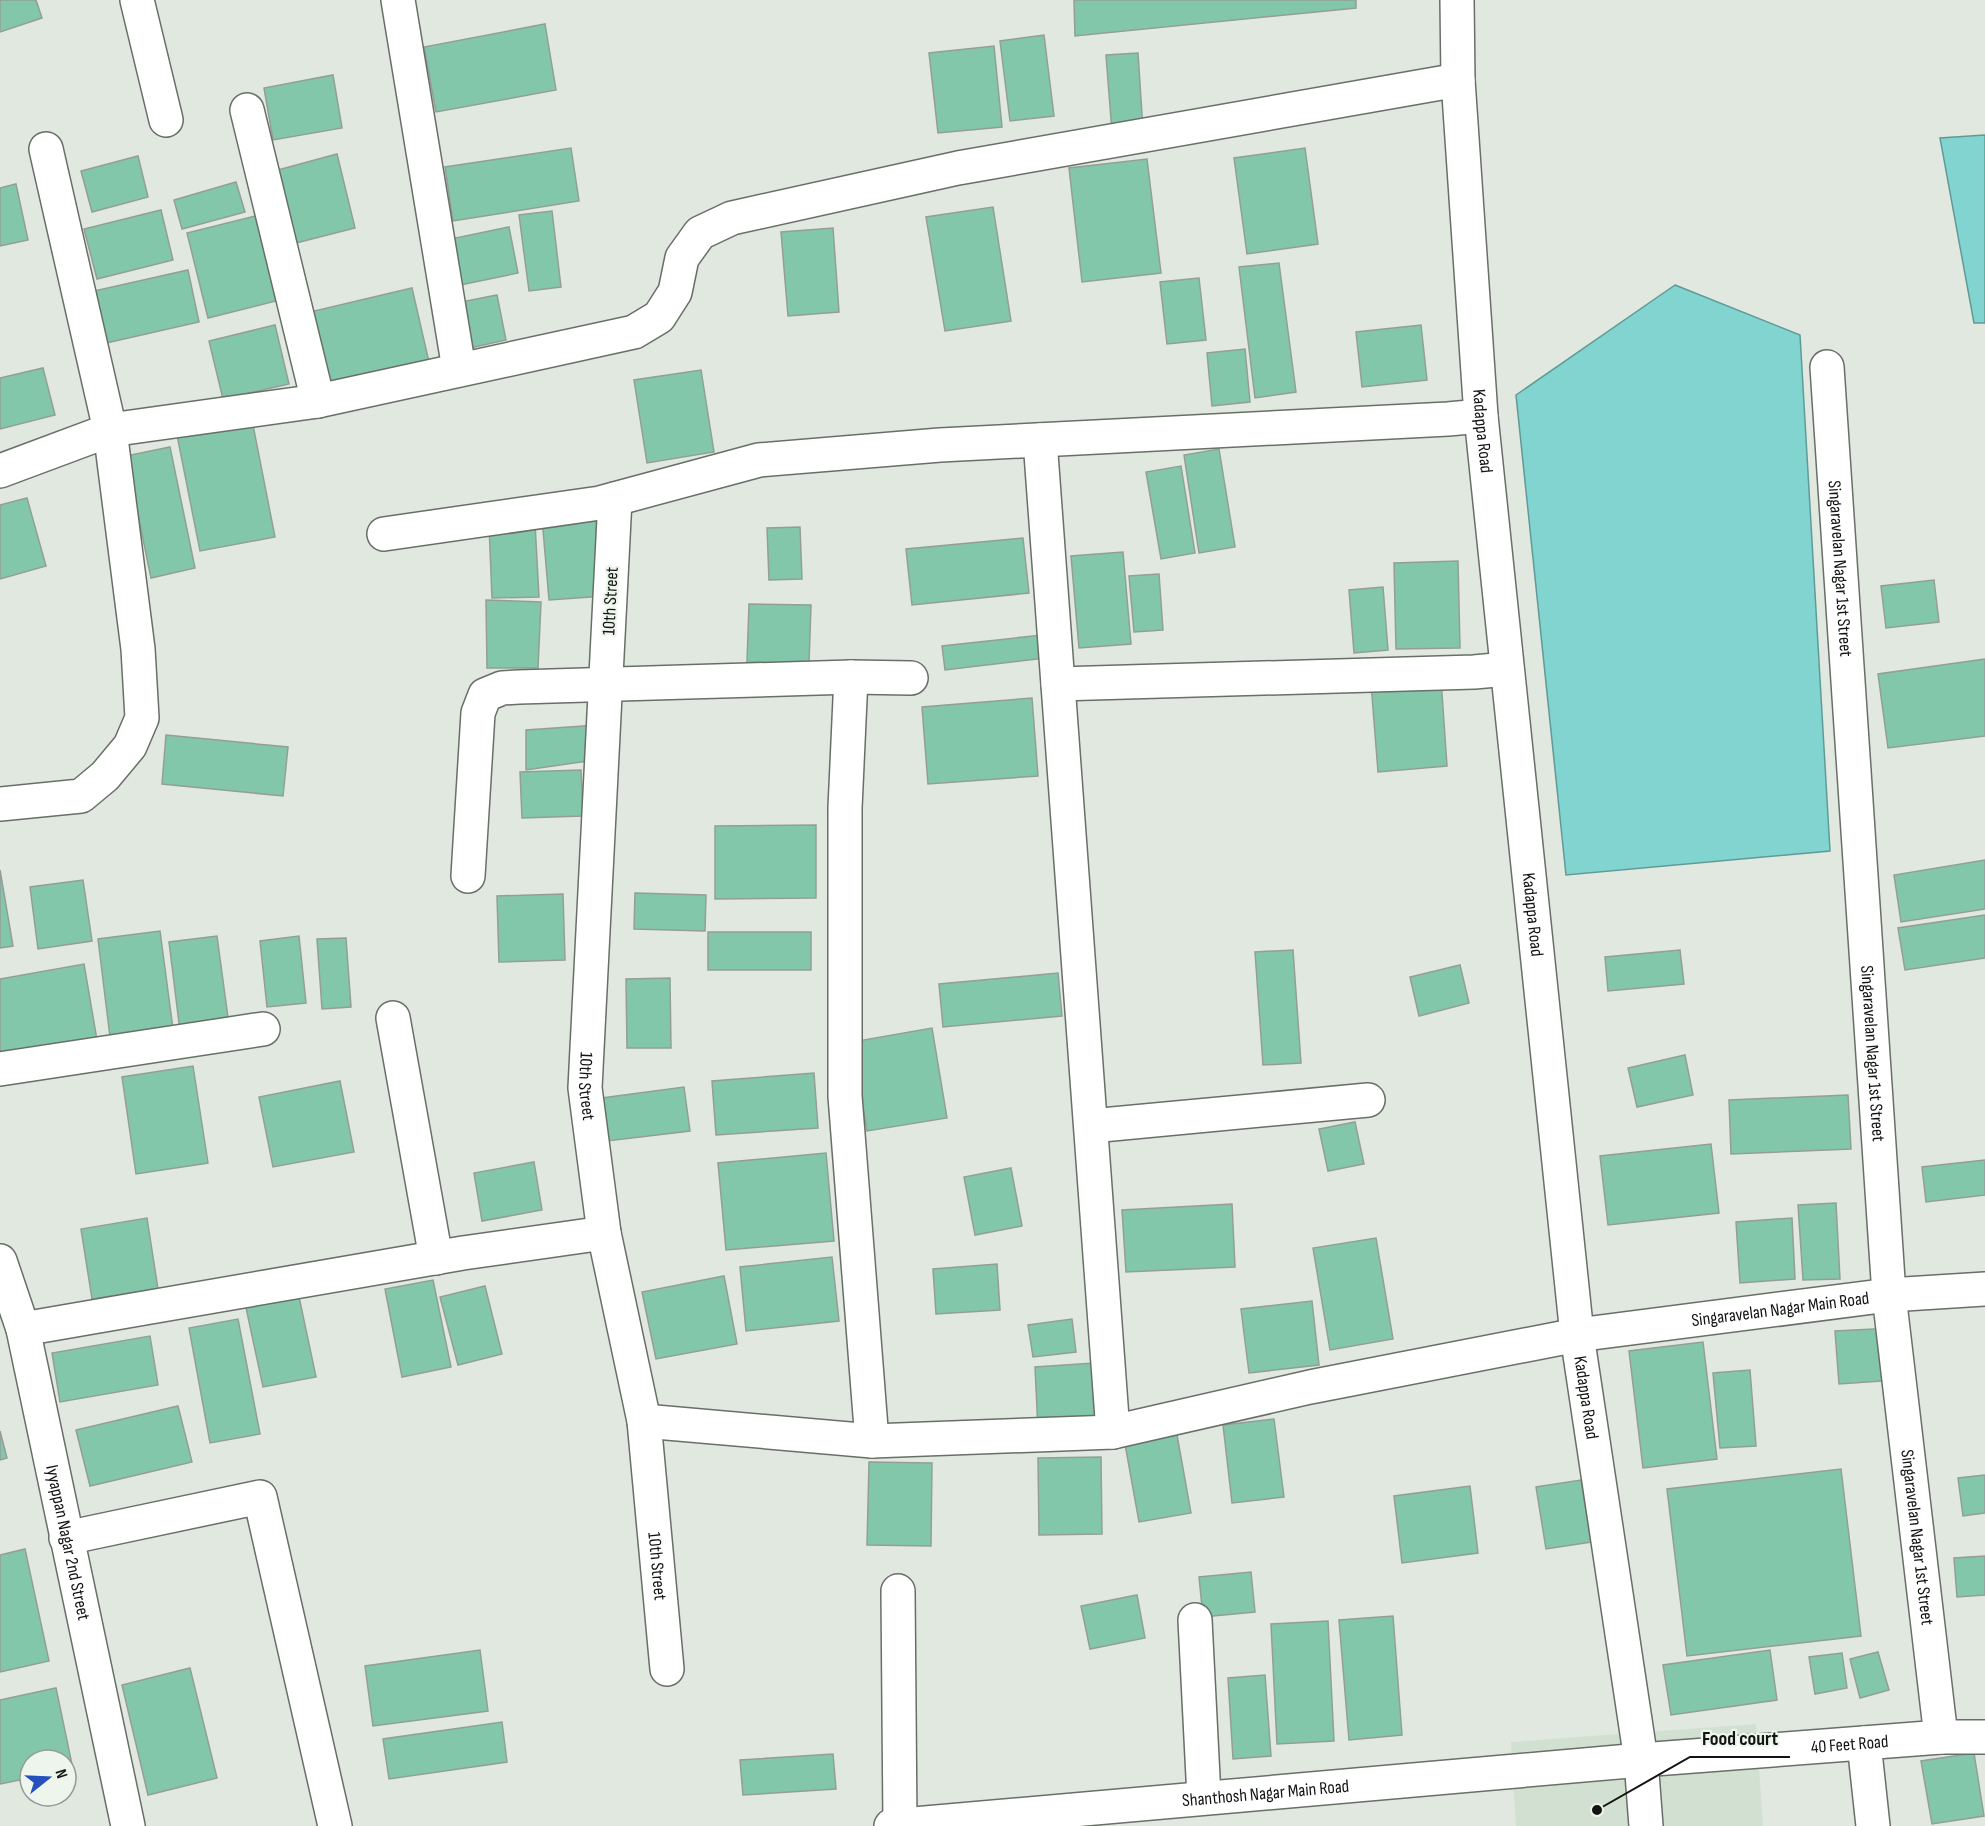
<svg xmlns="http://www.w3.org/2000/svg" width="1985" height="1826" font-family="'Sofia Sans Condensed',sans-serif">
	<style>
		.built { fill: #d2e0d1 }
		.water { fill: #82d4d0; stroke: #609a97; stroke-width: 1.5 }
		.building { fill: #83c7ab; stroke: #939e99; stroke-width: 1.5 }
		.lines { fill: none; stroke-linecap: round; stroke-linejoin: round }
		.minor-casing { stroke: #686f67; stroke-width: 36 }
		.major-casing { stroke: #686f67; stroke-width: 36 }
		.minor { stroke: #fff; stroke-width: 33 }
		.major { stroke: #fff; stroke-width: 33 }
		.labels { text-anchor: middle; stroke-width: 4.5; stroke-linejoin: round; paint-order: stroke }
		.street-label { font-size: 18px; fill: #111411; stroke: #edf5ec }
		.leader { fill: none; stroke: #111411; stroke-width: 2 }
		.callout-dot { fill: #111411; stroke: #edf5ec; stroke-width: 2 }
		.callout-label { font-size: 20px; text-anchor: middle; font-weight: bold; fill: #111411; stroke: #edf5ec; stroke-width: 4.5; stroke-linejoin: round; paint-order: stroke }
	</style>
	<rect width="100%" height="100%" fill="#e0e8df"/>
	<path class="built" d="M1756,1724L1763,1826H1516L1511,1742Z"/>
	<g class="water">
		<path d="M1985,135V323H1974L1940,138Z"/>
		<path d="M1675,285L1800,335L1830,851L1566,875L1516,395Z"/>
	</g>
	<g class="building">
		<path d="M0,0H36L42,18L0,32Z"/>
		<path d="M1074,0H1356V8L1075,36Z"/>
		<path d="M545,24L556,90L436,112L424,47Z"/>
		<path d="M1044,35L1054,116L1010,121L1000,41Z"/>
		<path d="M994,46L1002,127L938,133L929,53Z"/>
		<path d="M1138,53L1143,130L1112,132L1106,55Z"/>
		<path d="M333,75L342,128L273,140L264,88Z"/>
		<path d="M571,148L579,201L453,221L445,167Z"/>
		<path d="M1305,148L1318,244L1247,254L1234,158Z"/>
		<path d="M337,154L355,228L292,244L274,171Z"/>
		<path d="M138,156L148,197L92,212L81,171Z"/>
		<path d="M1147,159L1161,273L1082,282L1069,168Z"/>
		<path d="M236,182L245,212L182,229L174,200Z"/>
		<path d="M16,184L28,240L0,246V188Z"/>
		<path d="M993,207L1011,321L945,331L926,217Z"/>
		<path d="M161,210L173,260L97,279L84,229Z"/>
		<path d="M552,211L561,287L529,291L519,215Z"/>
		<path d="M259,215L280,300L208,318L187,233Z"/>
		<path d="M509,227L518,273L455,286L446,240Z"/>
		<path d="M833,228L839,312L788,316L781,232Z"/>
		<path d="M1279,263L1296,392L1255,398L1239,267Z"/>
		<path d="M188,270L199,322L106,343L94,291Z"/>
		<path d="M1199,278L1206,340L1167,344L1160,282Z"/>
		<path d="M412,288L429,362L327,385L310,312Z"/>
		<path d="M497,295L506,340L470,348L461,302Z"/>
		<path d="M275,325L289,384L223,399L209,341Z"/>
		<path d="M1421,325L1427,380L1362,387L1356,332Z"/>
		<path d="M1245,349L1250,402L1212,406L1207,353Z"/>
		<path d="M43,368L55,415L0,429V378Z"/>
		<path d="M701,370L714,452L647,463L634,380Z"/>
		<path d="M252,420L275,537L200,551L177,435Z"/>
		<path d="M170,447L195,568L151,578L126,456Z"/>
		<path d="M1219,449L1235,547L1199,553L1184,455Z"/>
		<path d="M1181,466L1195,553L1161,559L1146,472Z"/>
		<path d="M27,498L46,566L0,579V505Z"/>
		<path d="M600,514L605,596L549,600L542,518Z"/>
		<path d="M535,523L539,597L492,598L489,525Z"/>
		<path d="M800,527L802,579L769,580L767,528Z"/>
		<path d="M1023,538L1029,593L912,605L906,549Z"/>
		<path d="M1123,552L1131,644L1079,648L1071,556Z"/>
		<path d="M1458,561L1460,648L1396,649L1394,563Z"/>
		<path d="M1159,574L1163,630L1134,632L1129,576Z"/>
		<path d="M1934,580L1939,622L1886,628L1881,586Z"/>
		<path d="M1383,587L1388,650L1354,653L1349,590Z"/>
		<path d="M486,600L541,602L538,668H487Z"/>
		<path d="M749,604L811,605L809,664L747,662Z"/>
		<path d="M1042,635L1045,658L945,670L942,646Z"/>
		<path d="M1985,659V736L1888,748L1878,674Z"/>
		<path d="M1441,679L1447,766L1378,772L1371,683Z"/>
		<path d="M1032,698L1038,776L928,784L922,707Z"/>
		<path d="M597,725L588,761L526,770V730Z"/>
		<path d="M166,735L288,747L283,796L162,784Z"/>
		<path d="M581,770L583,816L522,818L520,772Z"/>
		<path d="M816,825V898L715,899V826Z"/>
		<path d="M1985,860V909L1901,922L1894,875Z"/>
		<path d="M0,870L13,946L0,948Z"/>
		<path d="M83,880L92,941L38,949L30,887Z"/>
		<path d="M635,893L706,895L705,931L634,929Z"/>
		<path d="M563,894L565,960L499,962L497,896Z"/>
		<path d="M1985,915V958L1905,970L1898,928Z"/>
		<path d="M160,931L173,1029L110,1037L98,939Z"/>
		<rect x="708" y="932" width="103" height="38"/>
		<path d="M217,936L229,1025L180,1031L169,942Z"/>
		<path d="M299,936L306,1003L267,1007L260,941Z"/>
		<path d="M346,938L351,1007L322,1009L317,939Z"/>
		<path d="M1293,950L1301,1063L1263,1065L1255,952Z"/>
		<path d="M1680,950L1684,984L1608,991L1605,957Z"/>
		<path d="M84,964L97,1040L0,1057V979Z"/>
		<path d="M1460,965L1469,1003L1419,1016L1410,977Z"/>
		<path d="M1058,973L1062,1016L943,1027L939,984Z"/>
		<path d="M670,978L671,1048H627L626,979Z"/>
		<path d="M932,1028L947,1118L867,1131L852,1042Z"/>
		<path d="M1685,1055L1693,1095L1637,1107L1628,1068Z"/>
		<path d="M193,1066L208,1163L136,1174L122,1077Z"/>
		<path d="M814,1073L818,1128L716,1135L712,1081Z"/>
		<path d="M340,1081L354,1152L273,1167L259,1097Z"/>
		<path d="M684,1087L690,1131L607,1141L602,1098Z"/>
		<path d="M1848,1095L1851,1149L1731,1154L1729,1100Z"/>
		<path d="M1355,1122L1364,1164L1328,1171L1319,1129Z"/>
		<path d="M1711,1144L1719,1213L1608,1225L1600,1156Z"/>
		<path d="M826,1153L834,1241L726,1250L718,1163Z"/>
		<path d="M1985,1160V1195L1926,1202L1922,1167Z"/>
		<path d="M534,1162L542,1210L482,1221L474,1173Z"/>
		<path d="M1011,1168L1022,1226L975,1235L964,1177Z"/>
		<path d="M1836,1203L1840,1279L1803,1280L1798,1205Z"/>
		<path d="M1232,1204L1235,1267L1126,1272L1122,1210Z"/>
		<path d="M147,1218L158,1289L92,1299L81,1229Z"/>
		<path d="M1792,1218L1795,1279L1740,1283L1736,1222Z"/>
		<path d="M1376,1238L1393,1339L1330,1350L1313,1248Z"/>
		<path d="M832,1257L839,1321L746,1331L740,1267Z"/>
		<path d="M997,1264L1000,1310L936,1314L933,1269Z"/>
		<path d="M724,1276L737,1344L656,1359L642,1292Z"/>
		<path d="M433,1280L451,1367L402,1377L385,1289Z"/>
		<path d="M485,1286L502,1354L458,1365L440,1297Z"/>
		<path d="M298,1292L316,1377L263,1387L245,1303Z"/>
		<path d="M1312,1301L1319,1365L1249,1373L1241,1309Z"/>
		<path d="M238,1319L260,1434L210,1443L189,1328Z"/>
		<path d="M1072,1319L1076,1352L1033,1357L1028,1325Z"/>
		<path d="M1893,1328L1896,1380L1839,1384L1835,1331Z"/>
		<path d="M150,1336L158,1385L60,1402L52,1353Z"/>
		<path d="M1703,1342L1717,1459L1643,1468L1629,1351Z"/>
		<path d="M1094,1363L1097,1426L1038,1430L1035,1367Z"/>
		<path d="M1750,1370L1756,1446L1720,1448L1713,1373Z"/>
		<path d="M178,1406L192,1462L90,1486L76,1430Z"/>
		<path d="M1274,1419L1284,1497L1232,1503L1223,1425Z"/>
		<path d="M0,1431L7,1458L0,1460Z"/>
		<path d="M1177,1435L1191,1513L1139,1522L1125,1444Z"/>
		<path d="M1101,1457L1102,1534L1039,1535L1038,1458Z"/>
		<path d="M869,1462L932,1463L931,1546L867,1545Z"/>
		<path d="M1841,1469L1861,1636L1687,1656L1667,1489Z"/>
		<path d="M1985,1475V1513L1963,1516L1958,1478Z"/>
		<path d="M1581,1480L1591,1542L1546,1549L1536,1487Z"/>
		<path d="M1470,1486L1478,1553L1402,1563L1394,1496Z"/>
		<path d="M25,1549L49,1661L0,1672V1555Z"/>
		<path d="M1985,1556V1595L1957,1597L1954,1558Z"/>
		<path d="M1251,1572L1255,1612L1203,1617L1199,1577Z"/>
		<path d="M1137,1595L1145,1638L1090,1649L1081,1606Z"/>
		<path d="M1393,1616L1402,1735L1349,1740L1339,1620Z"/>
		<path d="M1328,1621L1334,1741L1277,1744L1271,1624Z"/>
		<path d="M480,1650L488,1711L373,1726L365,1666Z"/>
		<path d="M1770,1650L1777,1700L1671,1715L1663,1665Z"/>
		<path d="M1878,1652L1889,1690L1860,1698L1850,1659Z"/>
		<path d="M1842,1653L1847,1688L1815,1694L1809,1657Z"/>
		<path d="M190,1668L217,1778L148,1795L122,1685Z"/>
		<path d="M1265,1675L1271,1756L1233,1759L1228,1678Z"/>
		<path d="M56,1688L73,1769L66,1770V1760H30V1778L0,1784V1700Z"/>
		<path d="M502,1722L507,1762L389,1779L383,1739Z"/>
		<path d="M1974,1753L1984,1816L1932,1824L1921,1761Z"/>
		<path d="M833,1754L836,1789L743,1795L740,1760Z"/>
	</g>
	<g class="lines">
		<defs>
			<g id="minor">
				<path d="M137,0L166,120"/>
				<path d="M398,0L459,369"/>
				<path d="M247,110L318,401"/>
				<path id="s1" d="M1827,367L1889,1295L1941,1737"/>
				<path d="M1040,440L1113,1432"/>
				<path d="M0,471L110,430L318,401L634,332L659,317L675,292L682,258L700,233L732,218L958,168L1458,80"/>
				<path id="s2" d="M615,499L585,1088L604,1233L644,1421L667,1669"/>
				<path d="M384,534L600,503L759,460L940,445L1448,419L1481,416"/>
				<path d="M851,677L845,808V1096L872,1441"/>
				<path d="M1058,684L1474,672L1507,669"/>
				<path d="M0,804L81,796L105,776L130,746L142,718L138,649L110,430L46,149"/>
				<path d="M468,876L478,713L485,695L502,688L519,687L851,677L911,678"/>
				<path d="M393,1018L436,1258"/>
				<path d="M0,1069L263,1029"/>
				<path d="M1091,1126L1368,1100"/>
				<path id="s3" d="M0,1261L23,1329L128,1826"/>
				<path d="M23,1329L463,1253L604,1233"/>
				<path id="s4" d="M644,1421L872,1441L1113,1432L1310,1387L1577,1335L1889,1295L1985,1289"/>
				<path d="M66,1538L260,1497L335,1826"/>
				<path d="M898,1591L900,1826"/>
				<path d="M1195,1620L1204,1797"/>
				<path d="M1864,1743L1873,1826"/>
				<path id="s5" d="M891,1826L1641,1760L1941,1737H1985"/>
			</g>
			<g id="major">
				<path id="s6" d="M1457,0L1458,80L1481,416L1577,1335L1641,1760L1646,1826"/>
			</g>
		</defs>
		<use href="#minor" class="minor-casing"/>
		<use href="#major" class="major-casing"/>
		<use href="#minor" class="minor"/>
		<use href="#major" class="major"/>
	</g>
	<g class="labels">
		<g class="street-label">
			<text dy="6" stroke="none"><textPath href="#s6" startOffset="432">Kadappa Road</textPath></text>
			<text dy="6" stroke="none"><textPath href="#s1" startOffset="202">Singaravelan Nagar 1st Street</textPath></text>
			<text transform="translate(610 601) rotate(-87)" y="6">10th Street</text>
			<text dy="6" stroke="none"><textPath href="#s6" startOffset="918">Kadappa Road</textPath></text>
			<text dy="6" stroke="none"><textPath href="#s1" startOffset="688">Singaravelan Nagar 1st Street</textPath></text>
			<text dy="6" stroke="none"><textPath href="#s2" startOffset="588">10th Street</textPath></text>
			<text dy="6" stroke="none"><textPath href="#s4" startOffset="1149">Singaravelan Nagar Main Road</textPath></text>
			<text dy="6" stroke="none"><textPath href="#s6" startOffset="1404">Kadappa Road</textPath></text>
			<text dy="6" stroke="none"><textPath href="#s1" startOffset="1174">Singaravelan Nagar 1st Street</textPath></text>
			<text dy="6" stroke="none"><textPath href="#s3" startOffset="290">Iyyappan Nagar 2nd Street</textPath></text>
			<text dy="6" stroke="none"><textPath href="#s2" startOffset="1074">10th Street</textPath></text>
			<text dy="6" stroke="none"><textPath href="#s5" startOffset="962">40 Feet Road</textPath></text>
			<text dy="6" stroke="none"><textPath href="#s5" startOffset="376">Shanthosh Nagar Main Road</textPath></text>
		</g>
	</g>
	<path class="leader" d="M1597 1810L1690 1757H1790"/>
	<circle class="callout-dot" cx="1597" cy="1810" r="6"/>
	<g class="callout-label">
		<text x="1740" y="1745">Food court</text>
	</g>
	<g transform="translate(48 1778) rotate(72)"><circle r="28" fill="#edf5ec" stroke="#959b94" stroke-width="1.5"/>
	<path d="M0-4.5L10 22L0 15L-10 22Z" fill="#2750bf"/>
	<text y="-9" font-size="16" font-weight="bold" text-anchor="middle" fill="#111411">N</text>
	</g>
</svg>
